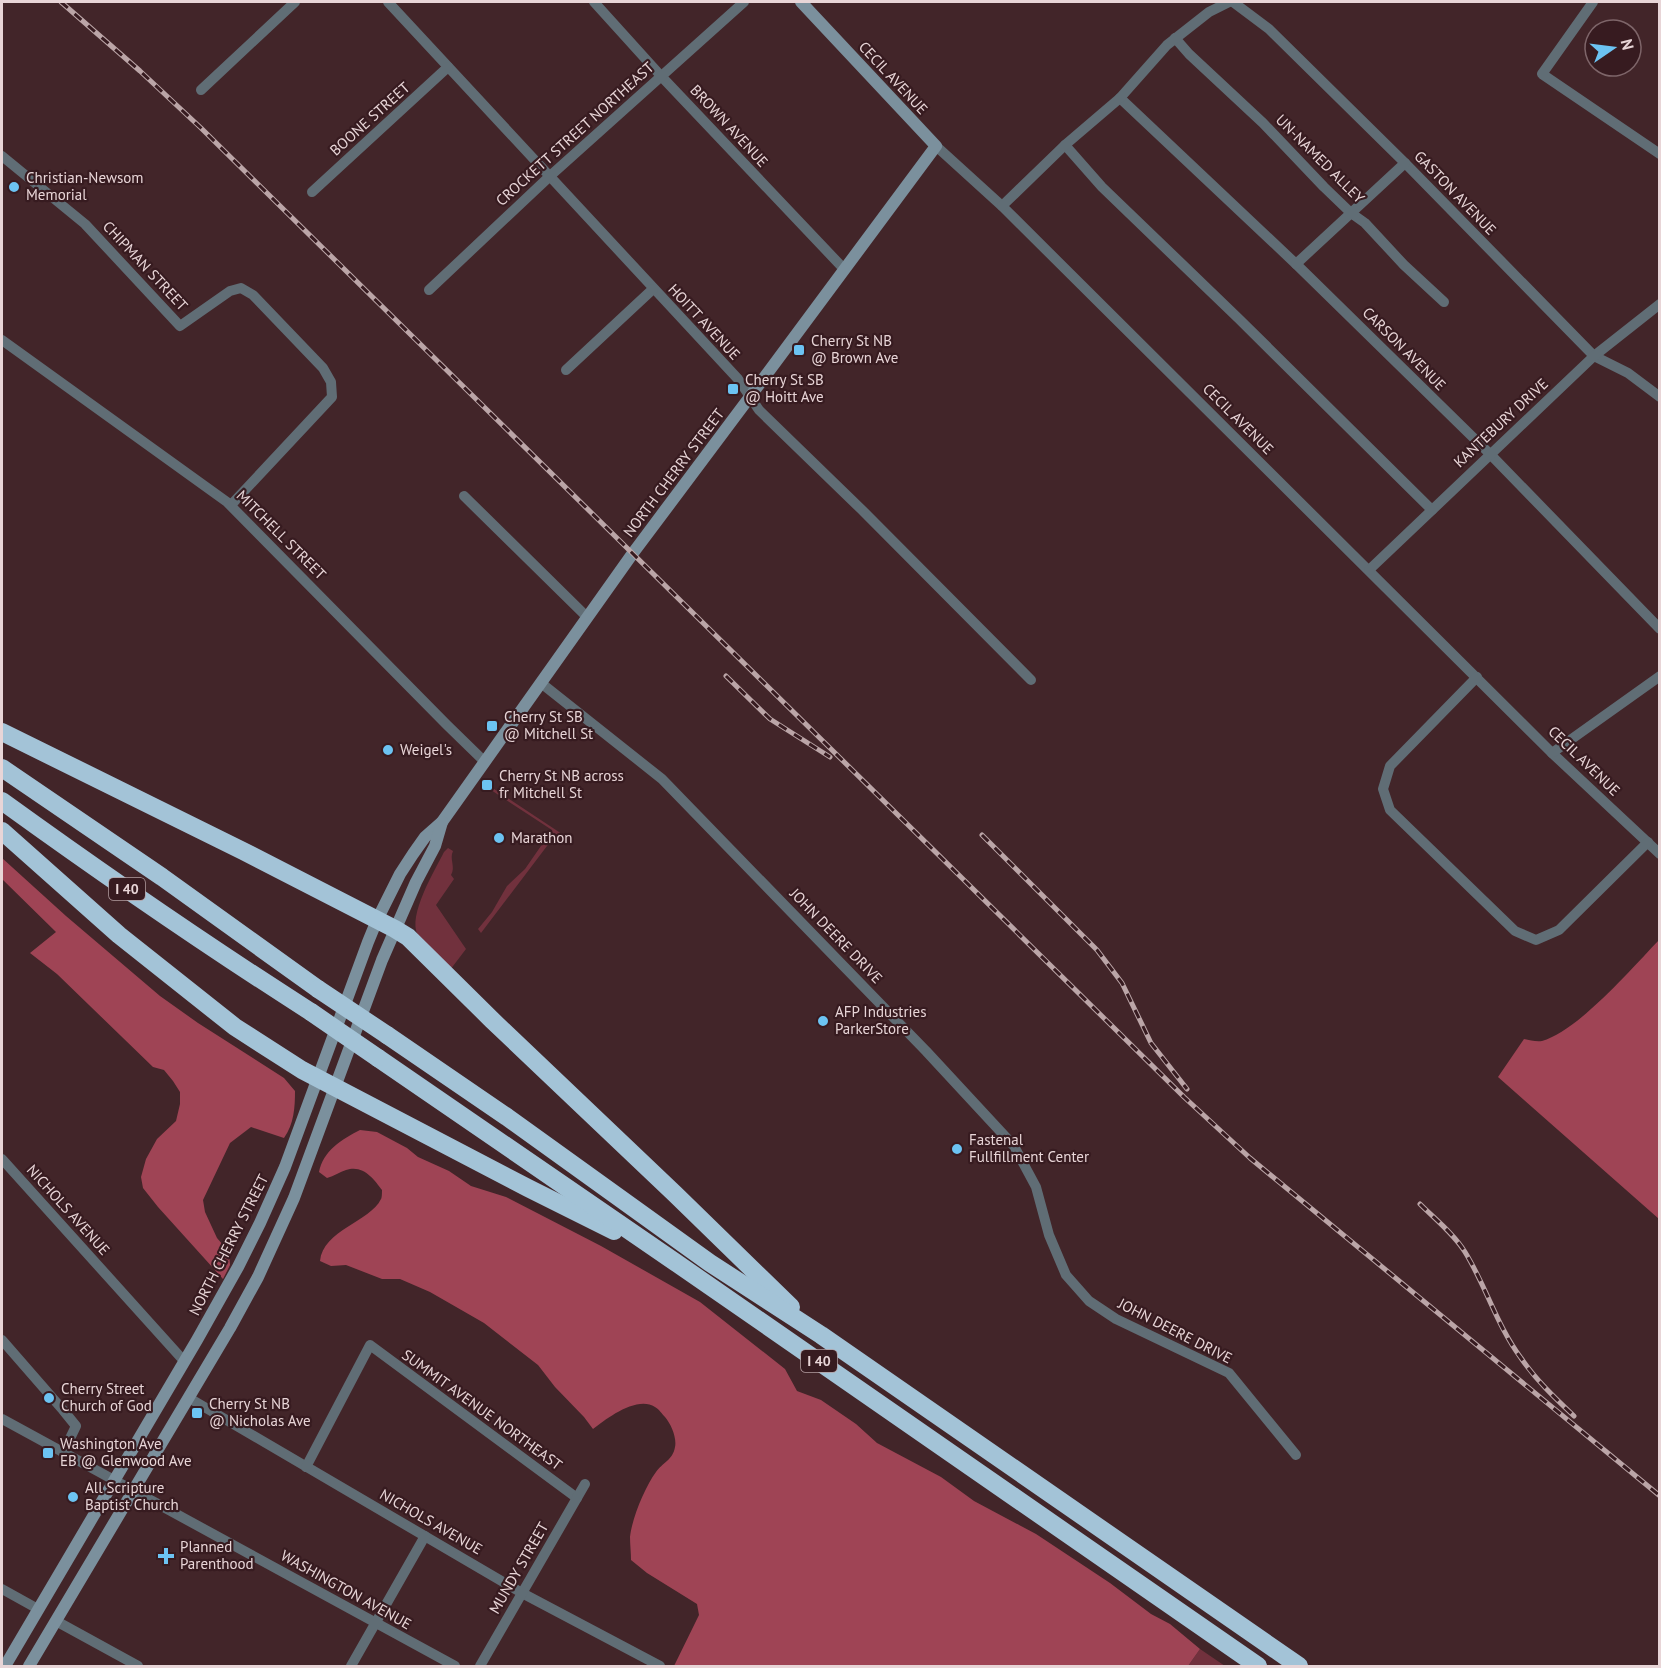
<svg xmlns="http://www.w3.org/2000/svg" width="1661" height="1668" font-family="'PT Sans',sans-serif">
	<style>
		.green { fill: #71313d }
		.forest { fill: #9f4455 }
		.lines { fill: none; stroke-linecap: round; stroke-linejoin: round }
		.street { stroke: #606d75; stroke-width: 10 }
		.secondary { stroke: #7b909d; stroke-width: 12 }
		.highway { stroke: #a3c3d7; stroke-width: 18 }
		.rail-casing { stroke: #bba5a7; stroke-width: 5 }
		.rail { stroke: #371b20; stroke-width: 3; stroke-dasharray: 9; stroke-linecap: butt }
		.highway-bridge { stroke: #a3c3d7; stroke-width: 18 }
		.poi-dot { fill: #6cc3f2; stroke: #371b20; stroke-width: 2 }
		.labels { text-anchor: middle; stroke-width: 4.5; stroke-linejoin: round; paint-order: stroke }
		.shield { fill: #371b20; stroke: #b39da0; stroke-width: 1.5 }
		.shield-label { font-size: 14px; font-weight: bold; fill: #e8d5d7 }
		.street-label { font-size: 15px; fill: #e8d5d7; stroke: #371b20 }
		.poi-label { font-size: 15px; fill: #e8d5d7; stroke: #371b20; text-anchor: start }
	</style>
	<rect width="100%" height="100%" fill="#422529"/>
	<g class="green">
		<path d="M485,783L562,834L564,836L561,838L554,833L547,846L481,933L478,929L492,912L507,886L525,869L552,830L491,790L486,791L483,786Z"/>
		<path d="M448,848L453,851C449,859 456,867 451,875L454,879L436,905L466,949L450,970C440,959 426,948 418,935C407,916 435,870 444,852Z"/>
		<path d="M1200,1649L1225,1666H1188Z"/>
	</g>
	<g class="forest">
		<path d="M2,858L66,916L160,996L198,1023L284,1078L295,1091C295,1107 294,1124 284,1138L251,1127L230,1143L203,1200L205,1212L217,1238L229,1252L230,1265L223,1279L158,1207L143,1188L141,1177L146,1159L157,1139L176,1121L180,1104V1092L173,1081L164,1070L153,1067L57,974L30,953L56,932L2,879Z"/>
		<path d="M1659,940V1219L1498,1077L1524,1039C1530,1040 1536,1042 1542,1041C1578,1031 1632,968 1659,940Z"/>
		<path d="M360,1130L377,1132L407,1148L418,1157L449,1171L471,1186L506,1197L601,1246L700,1302L785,1369L797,1391L821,1400L856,1424L877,1443L941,1477L974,1501L1036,1534L1110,1583L1151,1614L1170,1624L1200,1649L1188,1666H674L699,1615L697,1604L647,1573L631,1560C631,1553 630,1544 630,1537C632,1518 645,1487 656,1472C662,1463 673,1460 675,1447C677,1438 671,1424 665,1417C662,1414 659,1409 655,1407C637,1395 606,1419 593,1429L584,1417L555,1387L538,1365L484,1323L430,1292L400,1279H382L346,1265L331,1266L320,1261C323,1230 370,1222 381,1199C382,1198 382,1192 382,1190C374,1179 363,1164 346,1170C340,1172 334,1176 327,1178L319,1172C323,1151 342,1139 360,1130Z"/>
	</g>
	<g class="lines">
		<g class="street">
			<path d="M388,2L738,379L759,410L861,509L1031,680"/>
			<path d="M594,2L661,76L844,269"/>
			<path d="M1233,2L1269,29L1405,163L1594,356L1628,373L1660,397"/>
			<path d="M1593,2L1542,74L1660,154"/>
			<path d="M1175,38L1189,54L1263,123L1324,187L1351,213L1365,223L1404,265L1444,302"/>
			<path d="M201,90L295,2"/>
			<path d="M1120,98L1296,264L1490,454L1660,629"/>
			<path d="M1065,145L1102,187L1238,318L1432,510"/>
			<path d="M936,146L1002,206L1552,753L1660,854"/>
			<path d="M2,156L85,224L180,326L230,291L241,288L253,295L323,368L331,382L332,397L231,505"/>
			<path d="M312,192L448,67"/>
			<path d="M1002,206L1065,145L1120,98L1167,45L1209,12L1229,2"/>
			<path d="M1296,264L1405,163"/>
			<path d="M429,290L550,176L744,2"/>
			<path d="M2,340L227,502L447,725L484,761"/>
			<path d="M566,370L653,289"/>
			<path d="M464,496L587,617"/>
			<path d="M1369,570L1594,356L1660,304"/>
			<path d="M1477,677L1390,766L1383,789L1390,810L1515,931L1536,940L1559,930L1648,842"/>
			<path d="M541,683L662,779L926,1051L1014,1146L1036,1187L1049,1235L1066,1275L1089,1301L1116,1319L1229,1373L1296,1455"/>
			<path d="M1552,753L1660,676"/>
			<path d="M2,1159L184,1361"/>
			<path d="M2,1340L63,1410L76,1426L63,1453"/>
			<path d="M189,1398L522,1593L660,1666"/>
			<path d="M2,1419L455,1666"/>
			<path d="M306,1467L370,1345L577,1498"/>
			<path d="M2,1589L38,1609"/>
			<path d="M56,1621L138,1666"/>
			<path d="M351,1666L425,1536"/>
			<path d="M480,1666L585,1484"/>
		</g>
		<g class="secondary">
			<path d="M5,1666L197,1340L238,1267L260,1223L285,1167L368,942L377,920L400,874L413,854L425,837L442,822L633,553L749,398L936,146L801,2"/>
			<path d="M29,1666L230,1328L258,1277L294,1198L382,960L416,882L435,846L442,822"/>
		</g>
		<g class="highway">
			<path d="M2,732L243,851L395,929L408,937L492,1020L675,1194L791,1307"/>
			<path d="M2,768L162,877L318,989"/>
			<path d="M2,801C103,874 206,945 311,1012"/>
			<path d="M2,831L119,935L235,1027L302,1070L528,1188L614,1231"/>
			<path d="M387,1035L507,1117L710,1263L821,1335L1299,1666"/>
			<path d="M378,1058L675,1262L1258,1666"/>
		</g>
		<defs>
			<g id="rail">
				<path d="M61,2L140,71L201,128L1184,1097L1250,1158L1660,1496"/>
				<path d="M726,676L770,719L830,757"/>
				<path d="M982,835L1097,950L1122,983L1151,1043L1187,1089"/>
				<path d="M1420,1204C1435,1219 1454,1234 1465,1252C1486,1286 1497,1326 1521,1358C1536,1380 1555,1398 1574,1416"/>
			</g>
		</defs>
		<use href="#rail" class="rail-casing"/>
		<use href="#rail" class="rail"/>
		<g class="highway-bridge">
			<path d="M318,989L387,1035"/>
			<path d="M311,1012L378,1058"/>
		</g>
	</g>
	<g class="poi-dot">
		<circle cx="14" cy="187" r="6"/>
		<rect x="793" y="344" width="12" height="12" rx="3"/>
		<rect x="727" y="383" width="12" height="12" rx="3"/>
		<rect x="486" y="720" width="12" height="12" rx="3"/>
		<circle cx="388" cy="750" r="6"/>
		<rect x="481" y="779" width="12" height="12" rx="3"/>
		<circle cx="499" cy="838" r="6"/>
		<circle cx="823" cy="1021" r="6"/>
		<circle cx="957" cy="1149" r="6"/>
		<circle cx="49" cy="1398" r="6"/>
		<rect x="191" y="1407" width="12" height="12" rx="3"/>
		<rect x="42" y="1447" width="12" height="12" rx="3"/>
		<circle cx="73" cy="1497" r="6"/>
		<path d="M163 1547h6v6h6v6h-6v6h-6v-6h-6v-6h6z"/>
	</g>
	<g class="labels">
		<g class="shield">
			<rect x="109" y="878" width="36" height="22" rx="4.5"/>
			<rect x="801" y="1350" width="36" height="22" rx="4.5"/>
		</g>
		<g class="shield-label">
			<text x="127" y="894">I 40</text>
			<text x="819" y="1366">I 40</text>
		</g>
		<g class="street-label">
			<text transform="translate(893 78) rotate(47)" y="5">CECIL AVENUE</text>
			<text transform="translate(370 119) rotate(-42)" y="5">BOONE STREET</text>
			<text transform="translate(729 126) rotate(47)" y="5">BROWN AVENUE</text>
			<text transform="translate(575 134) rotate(-42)" y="5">CROCKETT STREET NORTHEAST</text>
			<text transform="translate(1320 159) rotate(45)" y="5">UN-NAMED ALLEY</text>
			<text transform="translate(1455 193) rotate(46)" y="5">GASTON AVENUE</text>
			<text transform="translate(145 266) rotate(47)" y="5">CHIPMAN STREET</text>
			<text transform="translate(704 322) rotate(47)" y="5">HOITT AVENUE</text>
			<text transform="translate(1404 349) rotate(45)" y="5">CARSON AVENUE</text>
			<text transform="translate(1238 419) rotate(45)" y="5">CECIL AVENUE</text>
			<text transform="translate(1501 423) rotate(-43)" y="5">KANTEBURY DRIVE</text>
			<text transform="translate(674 473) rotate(-53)" y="5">NORTH CHERRY STREET</text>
			<text transform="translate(281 535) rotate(45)" y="5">MITCHELL STREET</text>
			<text transform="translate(1584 761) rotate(44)" y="5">CECIL AVENUE</text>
			<text transform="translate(836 936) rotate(46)" y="5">JOHN DEERE DRIVE</text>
			<text transform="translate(68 1210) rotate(48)" y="5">NICHOLS AVENUE</text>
			<text transform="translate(229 1245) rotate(-63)" y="5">NORTH CHERRY STREET</text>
			<text transform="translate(1175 1331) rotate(27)" y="5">JOHN DEERE DRIVE</text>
			<text transform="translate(482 1410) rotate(36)" y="5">SUMMIT AVENUE NORTHEAST</text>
			<text transform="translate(431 1522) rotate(30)" y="5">NICHOLS AVENUE</text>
			<text transform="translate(519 1568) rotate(-60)" y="5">MUNDY STREET</text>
			<text transform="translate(346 1590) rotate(29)" y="5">WASHINGTON AVENUE</text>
		</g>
		<g class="poi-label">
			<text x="26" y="183">Christian-Newsom<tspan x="26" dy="17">Memorial</tspan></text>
			<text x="811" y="346">Cherry St NB<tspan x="811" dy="17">@ Brown Ave</tspan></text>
			<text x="745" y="385">Cherry St SB<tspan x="745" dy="17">@ Hoitt Ave</tspan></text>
			<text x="504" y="722">Cherry St SB<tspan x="504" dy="17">@ Mitchell St</tspan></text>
			<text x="400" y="755">Weigel's</text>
			<text x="499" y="781">Cherry St NB across<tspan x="499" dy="17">fr Mitchell St</tspan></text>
			<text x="511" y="843">Marathon</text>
			<text x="835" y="1017">AFP Industries<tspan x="835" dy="17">ParkerStore</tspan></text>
			<text x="969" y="1145">Fastenal<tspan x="969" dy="17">Fullfillment Center</tspan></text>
			<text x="61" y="1394">Cherry Street<tspan x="61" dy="17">Church of God</tspan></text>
			<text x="209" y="1409">Cherry St NB<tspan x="209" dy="17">@ Nicholas Ave</tspan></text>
			<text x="60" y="1449">Washington Ave<tspan x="60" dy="17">EB @ Glenwood Ave</tspan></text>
			<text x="85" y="1493">All Scripture<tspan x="85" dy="17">Baptist Church</tspan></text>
			<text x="180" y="1552">Planned<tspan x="180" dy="17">Parenthood</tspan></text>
		</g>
	</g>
	<rect width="1661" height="1668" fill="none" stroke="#e8d5d7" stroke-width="6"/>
	<g transform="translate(1613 48) rotate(76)"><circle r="28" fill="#371b20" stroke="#7e6569" stroke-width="1.5"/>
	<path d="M0-4.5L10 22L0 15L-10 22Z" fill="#6cc3f2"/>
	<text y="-9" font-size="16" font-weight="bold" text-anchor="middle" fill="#e8d5d7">N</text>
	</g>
</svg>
